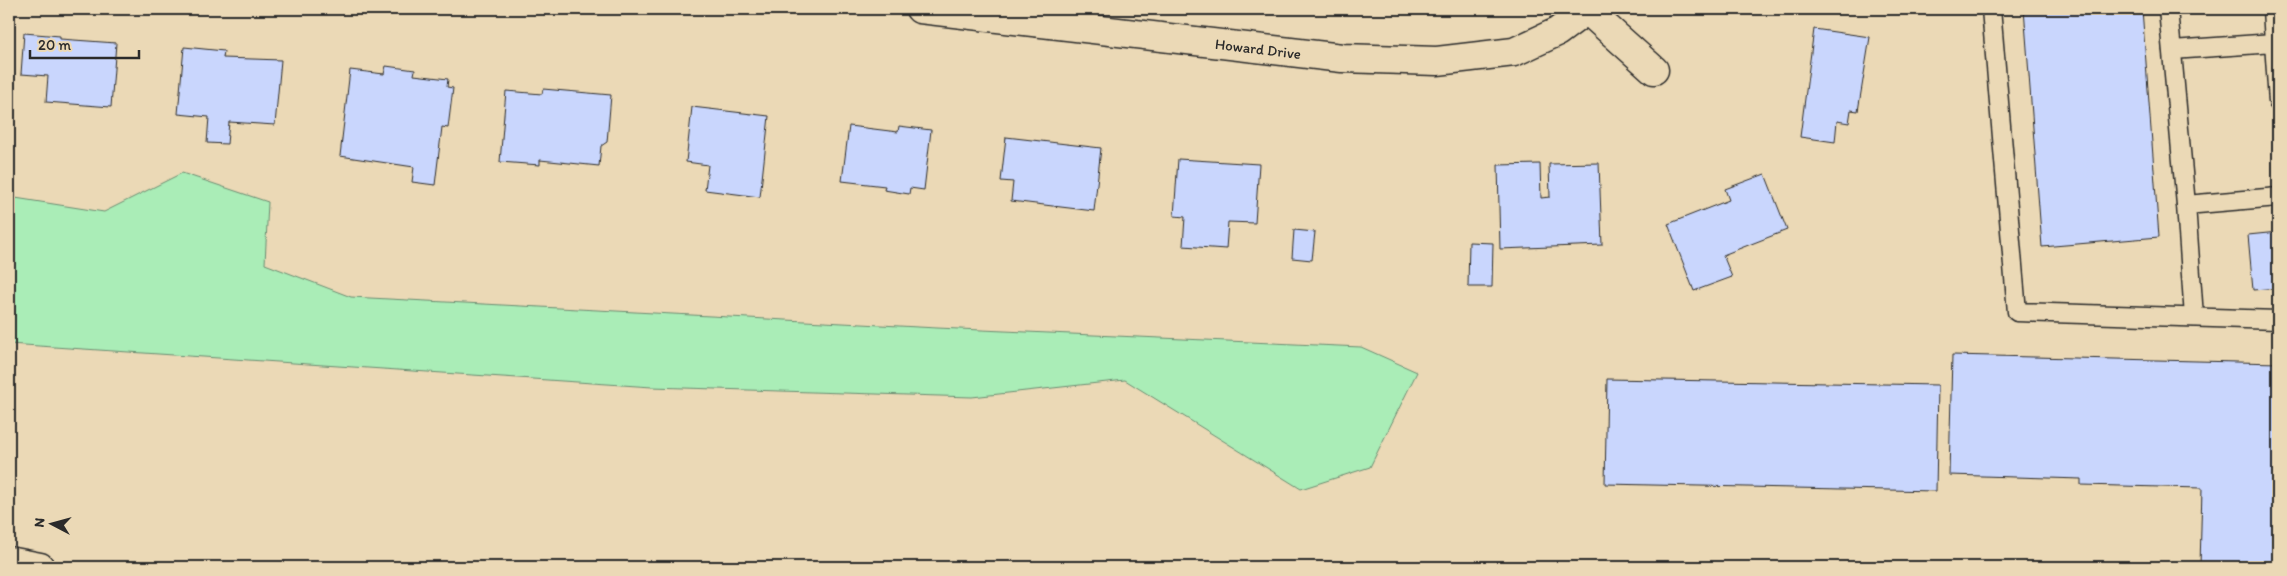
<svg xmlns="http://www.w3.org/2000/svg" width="2287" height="576" font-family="Itim,sans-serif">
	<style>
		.green { fill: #aaedb7; stroke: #6a8c71 }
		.building { fill: #c9d6fd; stroke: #2b2b2b }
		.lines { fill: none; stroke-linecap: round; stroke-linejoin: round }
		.service-casing { stroke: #2b2b2b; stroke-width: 21 }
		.minor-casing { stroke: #2b2b2b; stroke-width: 31 }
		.service { stroke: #ebd9b6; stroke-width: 18 }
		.minor { stroke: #ebd9b6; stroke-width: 28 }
		.labels { text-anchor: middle; stroke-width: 4; stroke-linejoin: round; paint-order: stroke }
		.street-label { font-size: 15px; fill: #2b2b2b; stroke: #ebd9b6 }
	</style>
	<rect width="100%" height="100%" fill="#ebd9b6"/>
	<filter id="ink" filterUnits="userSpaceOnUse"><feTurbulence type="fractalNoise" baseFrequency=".02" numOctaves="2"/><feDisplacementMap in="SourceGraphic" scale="10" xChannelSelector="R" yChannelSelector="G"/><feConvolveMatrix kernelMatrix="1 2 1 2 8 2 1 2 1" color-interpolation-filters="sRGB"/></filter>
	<g filter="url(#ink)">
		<path class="green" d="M182,173L268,202L265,264L351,297L937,328L1361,347L1417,372L1370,467L1301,489L1125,380L972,397L652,387L9,344V197L104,212Z"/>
		<g class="building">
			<path d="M2024,9H2142L2159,237L2042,247Z"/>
			<path d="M1814,29L1870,37L1858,111L1851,110L1849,123L1837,121L1835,142L1800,137Z"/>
			<path d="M24,33L60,36V39L116,43L111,107L46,102L48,76L21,74Z"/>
			<path d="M184,47L224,51L223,58L281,60L275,125L229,122L227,144L207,143L209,117L178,114Z"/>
			<path d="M386,66L415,70L414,75L448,79L447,87L453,88L448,128L442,127L435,185L412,182L414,167L340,156L350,70L384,74Z"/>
			<path d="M543,89L611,95L607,142L601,146L599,166L540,160V165L500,162L506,91L542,94Z"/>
			<path d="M692,107L769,116L760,197L705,190L708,165L686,162Z"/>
			<path d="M849,126L898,132L899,126L931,130L924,190L910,188L909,194L884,190L885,186L842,181Z"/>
			<path d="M1006,137L1101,148L1094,211L1011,201L1013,182L1001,181Z"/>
			<path d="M1178,159L1259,164L1255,223L1228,222L1226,249L1183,246L1185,217L1174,216Z"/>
			<path d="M1599,163L1602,245L1500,249L1498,165L1540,164L1541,198L1550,197L1549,164Z"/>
			<path d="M1765,174L1787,230L1723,255L1732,277L1694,291L1668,224L1729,200L1725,189Z"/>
			<path d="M1294,230L1315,232L1312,260L1292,258Z"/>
			<path d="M2278,232V288L2253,290L2248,235Z"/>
			<path d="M1469,242L1493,243L1492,287H1468Z"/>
			<path d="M1952,355L2278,363V567H2200L2202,488L2081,485V479L1949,475Z"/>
			<path d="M1607,379L1938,385L1936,491L1605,484Z"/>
		</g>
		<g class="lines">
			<defs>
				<g id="service">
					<path d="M1991,9L2017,312L2278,320"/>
					<path d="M2168,9L2186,205"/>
					<path d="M2272,9L2274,43H2278"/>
					<path d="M2172,50L2274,43L2278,102"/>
					<path d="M2194,317L2186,205L2278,197"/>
				</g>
				<g id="minor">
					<path d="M920,9L1342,58L1437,61L1514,52L1557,32L1588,9"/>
					<path d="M1587,10L1654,70"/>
					<path d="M9,561L40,567"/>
				</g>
			</defs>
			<use href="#service" class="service-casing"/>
			<use href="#minor" class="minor-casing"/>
			<use href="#service" class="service"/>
			<use href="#minor" class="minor"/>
		</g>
	</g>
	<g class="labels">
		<g class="street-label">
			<text transform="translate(1258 49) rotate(7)" y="5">Howard Drive</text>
		</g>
	</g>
	<rect width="2287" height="576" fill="none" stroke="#ebd9b6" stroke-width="30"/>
	<rect x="15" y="15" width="2257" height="546" fill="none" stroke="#2b2b2b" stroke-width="2" filter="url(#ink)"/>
	<g transform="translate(52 524) rotate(276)" stroke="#ebd9b6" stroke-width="4" paint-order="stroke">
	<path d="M0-4L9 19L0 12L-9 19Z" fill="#2b2b2b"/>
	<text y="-8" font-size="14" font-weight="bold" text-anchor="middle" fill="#2b2b2b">N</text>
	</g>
	<path d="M30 50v8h109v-8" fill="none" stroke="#2b2b2b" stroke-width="2.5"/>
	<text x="38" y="50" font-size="15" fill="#2b2b2b" stroke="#ebd9b6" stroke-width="4" paint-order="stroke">20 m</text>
</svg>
